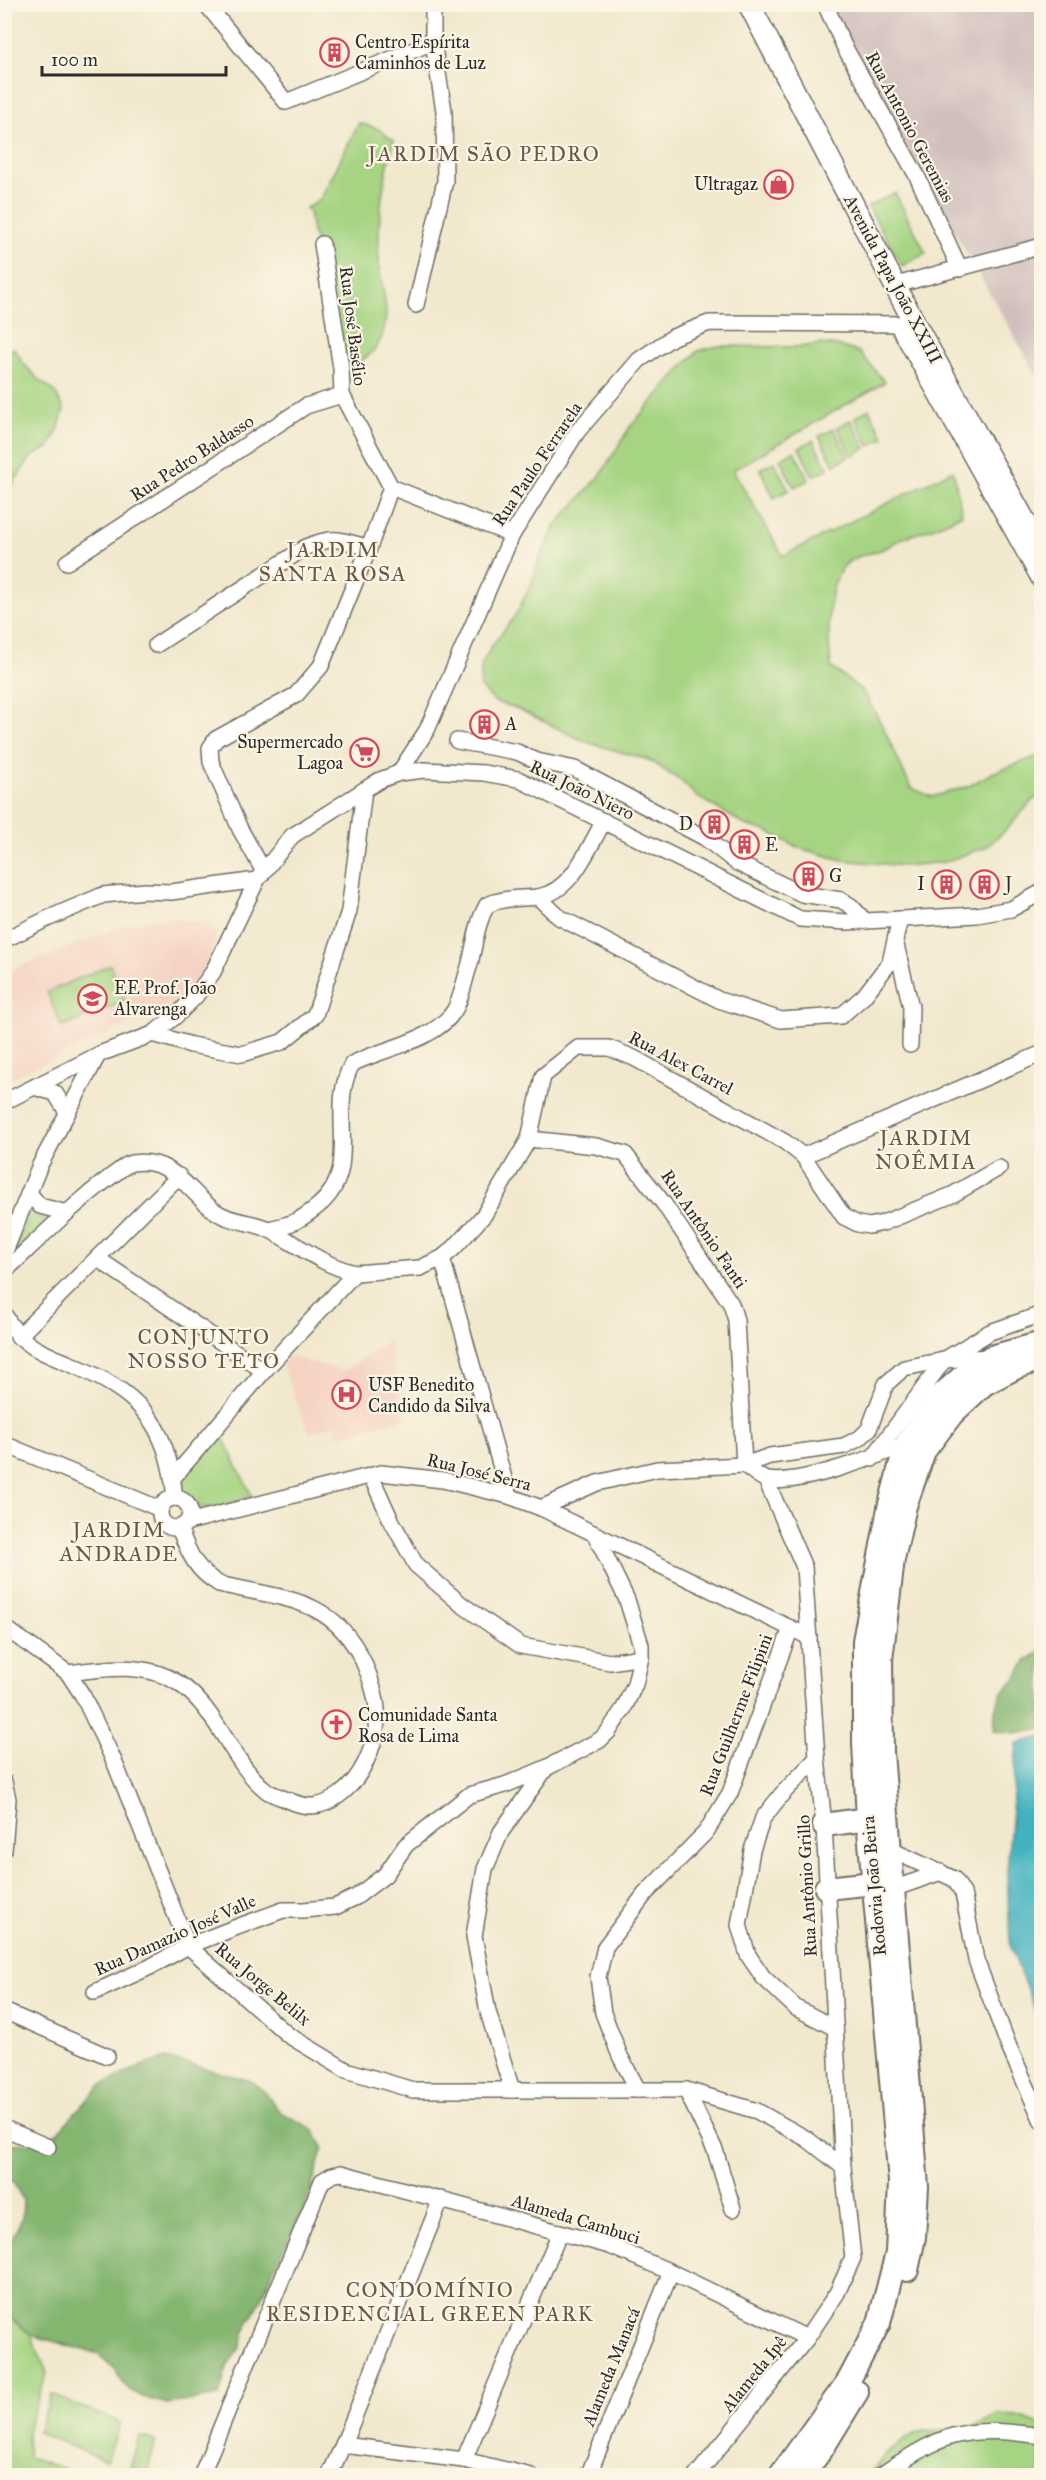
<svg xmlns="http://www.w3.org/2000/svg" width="1046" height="2480" font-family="'IM FELL Great Primer',serif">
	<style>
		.built { fill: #f5d2c2 }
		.industrial { fill: #d1bfbd }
		.green { fill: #a6d482; stroke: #688056; stroke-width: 1.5 }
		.forest { fill: #84b670; stroke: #58704e; stroke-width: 1.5 }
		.water { fill: #43b2bf; stroke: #376e75; stroke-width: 1.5 }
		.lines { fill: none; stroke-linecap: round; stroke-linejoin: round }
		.minor-casing { stroke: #706d64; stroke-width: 18 }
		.secondary-casing { stroke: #706d64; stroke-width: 24 }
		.primary-casing { stroke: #706d64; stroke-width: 26 }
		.minor { stroke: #fff; stroke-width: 15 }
		.secondary { stroke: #fff; stroke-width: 21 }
		.primary { stroke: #fff; stroke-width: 22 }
		.labels { text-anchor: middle; stroke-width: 4.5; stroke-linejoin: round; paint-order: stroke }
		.poi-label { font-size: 18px; fill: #2b2b2b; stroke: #fcf5e5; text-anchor: start }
		.street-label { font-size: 18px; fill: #2b2b2b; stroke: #fcf5e5 }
		.quarter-label { font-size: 21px; letter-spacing: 1.5px; fill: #695847; stroke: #fcf5e5 }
	</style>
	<rect width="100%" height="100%" fill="#fcf5e5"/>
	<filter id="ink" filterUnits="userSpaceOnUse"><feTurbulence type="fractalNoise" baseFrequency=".0167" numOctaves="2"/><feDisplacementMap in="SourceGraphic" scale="12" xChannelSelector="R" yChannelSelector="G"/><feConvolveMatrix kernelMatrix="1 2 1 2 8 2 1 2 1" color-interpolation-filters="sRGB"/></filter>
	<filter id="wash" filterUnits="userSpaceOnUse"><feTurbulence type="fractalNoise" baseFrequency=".008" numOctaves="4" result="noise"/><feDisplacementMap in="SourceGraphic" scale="24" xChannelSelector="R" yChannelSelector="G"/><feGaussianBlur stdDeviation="1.35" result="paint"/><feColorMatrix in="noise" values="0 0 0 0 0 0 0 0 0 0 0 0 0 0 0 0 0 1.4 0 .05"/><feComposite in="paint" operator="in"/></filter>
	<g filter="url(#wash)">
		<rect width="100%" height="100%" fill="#f1e8cd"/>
		<g class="built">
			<path d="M167,917L207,924L217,934L208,967L189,992L173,1004L5,1081V972L127,924Z"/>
			<path d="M389,1341L405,1418L338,1437L336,1424L309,1433L282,1364L290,1356L344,1371Z"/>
		</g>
		<path class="industrial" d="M829,5H1041V383L843,36Z"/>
		<g class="green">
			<path d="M359,123L378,129L394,141C382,183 377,220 379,264C381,293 393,311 380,341C374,354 361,361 349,368L339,350L321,253L312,232L309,212L306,208L320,200Z"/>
			<path d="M895,193L926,253L902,266L868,206Z"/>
			<path d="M820,344L838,346L859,352L885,382L733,470L783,556L953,470L962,514C943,525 924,531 903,538C896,541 890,546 883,549C871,554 854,555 845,565C824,587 828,639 831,667L863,691L883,727L911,788L932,797L969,786L992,773L1041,755V795L1033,800L1006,830L986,847L944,862L905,866L842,860L799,848L766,831L745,825L696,796L681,781L649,760L586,742L516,708L495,702L480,686L482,664L491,647L515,616L532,583L538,562L556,525L600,476L630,427L685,364L698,351L718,346L800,347Z"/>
			<path d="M14,348L23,363L38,379L54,391L64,409L58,430L49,447L31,457L5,495V353Z"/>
			<path d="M869,409L884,438L869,446L855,417Z"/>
			<path d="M851,420L866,448L852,456L837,427Z"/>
			<path d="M834,429L848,457L834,465L819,436Z"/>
			<path d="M813,440L828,469L813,476L799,448Z"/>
			<path d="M794,451L809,480L794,487L780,459Z"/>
			<path d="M774,462L789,490L774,498L760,469Z"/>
			<path d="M110,965L125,1001L62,1027L47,992Z"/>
			<path d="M31,1208L35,1215L49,1222L9,1262Z"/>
			<path d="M221,1434L252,1496C226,1505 195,1521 178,1489L181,1477Z"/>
			<path d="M4,2313L31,2335L47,2373L27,2431L28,2457L84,2475H5Z"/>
			<path d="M52,2395L121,2423L106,2461L38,2432Z"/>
			<path d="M997,2415L1017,2416L1041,2424V2475L865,2476C883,2459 896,2440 920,2432C932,2429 945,2431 957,2430C972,2429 984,2422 997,2415Z"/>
			<path d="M140,2436L156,2441L147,2473L130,2468Z"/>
		</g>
		<g class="forest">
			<path d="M1041,1651V1729L1014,1733L994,1730L995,1710L1002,1692L1016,1678L1026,1661Z"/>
			<path d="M166,2058L251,2081L266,2093L280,2112L313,2129L323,2147L308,2200L273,2270L261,2301L247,2324L240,2348L228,2364L219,2396L167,2404L143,2397L126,2388L116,2370L98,2354L31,2335L5,2313L4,2249L12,2239L22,2218L23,2200L13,2182L5,2179V2144L39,2143L57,2133L101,2085L141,2066Z"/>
		</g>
		<path class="water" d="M1041,1737H1042L1041,2020L1037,2015L1010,1945L1007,1872L1017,1743Z"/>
	</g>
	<g filter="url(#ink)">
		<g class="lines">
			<defs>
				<g id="minor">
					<path d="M206,4L286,102L433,42"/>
					<path d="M825,4L844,46L917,176L960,269"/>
					<path d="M322,244L341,368L342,395L391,487L512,535"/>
					<path d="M896,285L1042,246"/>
					<path d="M416,305L445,181L444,111L433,42V4"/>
					<path d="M897,324L1042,584"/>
					<path d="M67,562L306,406L342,395"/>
					<path d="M156,645L306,547C335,535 340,540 369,548"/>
					<path d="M457,741L517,752L537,761L575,769L705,838L737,863L802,894L841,900L851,906L865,921"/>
					<path d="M399,773L427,730L512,535L577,432L639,360L673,337L709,323L915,324"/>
					<path d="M263,870L240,829L211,762L210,748L216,739L296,695L321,666L369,548L391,487"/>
					<path d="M538,897L559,917L719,1000L781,1020L841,1016L864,996L890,962L900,919"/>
					<path d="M4,940L49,918L103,895L145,891L171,892L257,880"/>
					<path d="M896,945L911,1007L910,1045"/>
					<path d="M153,1034L191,1045L242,1054L282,1042L315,1015L349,911L364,790"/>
					<path d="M34,1087L55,1093L67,1112"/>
					<path d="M4,1102L102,1053L153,1034L177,1015L195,997L213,972L257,880L292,836L364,790L380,780L399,773L424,770L484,773L518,779L800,919L847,922L977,915L1011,909L1042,892"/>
					<path d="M529,1139L596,1146L625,1154L664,1204L731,1304L736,1320L744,1465"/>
					<path d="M803,1156L1038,1055"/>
					<path d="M29,1193L40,1206L67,1213"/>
					<path d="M268,1229C293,1224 298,1222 318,1206C364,1168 326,1111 352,1064C382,1048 434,1042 454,1011C462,998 464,981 469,967C475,946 476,924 487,905C504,897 521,899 538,897C573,891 588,848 604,821"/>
					<path d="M4,1254L40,1165L98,1055"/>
					<path d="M442,1258L509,1496"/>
					<path d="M98,1259L264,1371"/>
					<path d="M4,1272C40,1238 74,1204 113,1175C119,1171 126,1164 132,1163C174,1157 187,1191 215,1211C231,1223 253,1221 270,1230C298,1245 324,1266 355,1273L420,1268L442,1258L454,1248L484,1215L529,1139L543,1076L578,1048H609L634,1058L785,1142L803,1156L844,1217L858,1224L869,1226L883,1223L952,1195L999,1168"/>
					<path d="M4,1314C20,1344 38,1351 68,1363C138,1392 167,1420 175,1498"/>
					<path d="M18,1337L179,1176"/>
					<path d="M4,1444L160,1509"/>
					<path d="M872,1459L944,1360L990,1332L1042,1314"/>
					<path d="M744,1465C751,1469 760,1479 768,1480C799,1485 876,1457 906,1444"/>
					<path d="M371,1476L390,1518L416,1565L461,1604L521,1646L610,1662L641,1657"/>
					<path d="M173,1478L264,1371L355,1273"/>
					<circle cx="175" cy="1513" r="15"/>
					<path d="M541,1508L597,1483L657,1469L744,1465L770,1456L844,1446L860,1438L869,1429L886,1384L904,1368L944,1360L988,1357"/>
					<path d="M188,1522L381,1473L443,1480L509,1496L541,1508L809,1637"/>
					<path d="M4,1627L68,1673L83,1696L114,1761L188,1946L288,2035L346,2070L413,2090H686L757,2111L807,2139L843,2167"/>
					<path d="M68,1673C105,1668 146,1662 178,1683C218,1708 230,1762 267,1791C273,1795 281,1797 288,1800C307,1809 321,1808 338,1796C361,1780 374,1750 377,1722C379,1703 371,1678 363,1661C332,1596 281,1599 219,1584C195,1570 189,1553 179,1528"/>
					<path d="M817,1758L782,1794L763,1818L752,1850L739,1925L748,1955L763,1977L796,2008L835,2028"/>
					<path d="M4,1782L8,1799L4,1850"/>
					<path d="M889,1849L954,1879L963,1893L976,1960L1009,2047L1042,2121"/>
					<path d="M893,1889L941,1872"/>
					<path d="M95,1992L150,1967L188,1946L237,1927L283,1910H303L335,1907L356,1897L385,1875L406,1845L469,1795L505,1785L546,1768L600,1740L608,1732L624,1708L635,1684L641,1657V1645L627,1600L596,1536"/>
					<path d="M4,2011L107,2056"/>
					<path d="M512,2090L488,2012L474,1936L485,1869L501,1832L546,1768"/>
					<path d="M638,2090L620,2056L603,2013L598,1977L605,1947L645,1894L706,1832L730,1793L791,1628"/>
					<path d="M686,2090L715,2150L733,2209"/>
					<path d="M4,2128L48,2147"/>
					<path d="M343,2445L464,2460L531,2476"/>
					<path d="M464,2460L560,2232"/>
					<path d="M201,2476L322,2181L332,2175L341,2173L610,2246L671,2272L807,2338"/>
					<path d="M329,2476L343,2445L441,2199"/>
					<path d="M588,2476L671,2272"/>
					<path d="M696,2476L807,2338L837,2293L853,2258L843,2167L824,1825L817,1758L804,1567L766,1480"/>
					<path d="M880,2476C899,2462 931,2442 953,2436C982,2428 1013,2432 1042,2436"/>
				</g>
				<path id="secondary" d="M749,4L915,324L1042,552"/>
				<g id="primary">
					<path d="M824,1825L868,1819"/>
					<path d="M826,1888L874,1883"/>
					<path d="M907,2270L914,2237L917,2187L882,1753L881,1660L893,1559L905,1506L924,1451L952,1414L984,1384L1017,1367L1042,1359"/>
					<path d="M780,2476L849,2380L879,2323L897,2253L900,2182L868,1819L864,1743V1641L889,1508L906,1444L939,1397L963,1376L991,1357L1042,1343"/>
					<path d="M802,2476L822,2449L857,2392"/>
				</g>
			</defs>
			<use href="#minor" class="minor-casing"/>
			<use href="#secondary" class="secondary-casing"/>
			<use href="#primary" class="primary-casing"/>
			<use href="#minor" class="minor"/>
			<use href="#secondary" class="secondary"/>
			<use href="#primary" class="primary"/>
		</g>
	</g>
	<defs>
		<symbol id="building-ring" viewBox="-11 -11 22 22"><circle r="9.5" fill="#fcf5e5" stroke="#d1495b" stroke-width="1.5"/><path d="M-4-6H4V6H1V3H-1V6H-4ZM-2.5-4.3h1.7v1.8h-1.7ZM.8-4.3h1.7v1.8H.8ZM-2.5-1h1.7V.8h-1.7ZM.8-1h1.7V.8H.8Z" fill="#d1495b"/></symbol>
		<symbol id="shop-ring" viewBox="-11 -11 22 22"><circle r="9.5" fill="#fcf5e5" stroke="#d1495b" stroke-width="1.5"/><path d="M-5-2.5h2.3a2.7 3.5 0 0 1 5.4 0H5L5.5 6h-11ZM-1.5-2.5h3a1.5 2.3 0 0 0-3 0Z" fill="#d1495b"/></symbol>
		<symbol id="supermarket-ring" viewBox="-11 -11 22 22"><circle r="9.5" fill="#fcf5e5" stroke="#d1495b" stroke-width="1.5"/><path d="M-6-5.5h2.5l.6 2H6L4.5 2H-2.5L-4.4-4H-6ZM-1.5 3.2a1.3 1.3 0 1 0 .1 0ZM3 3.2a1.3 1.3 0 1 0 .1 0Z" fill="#d1495b"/></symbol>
		<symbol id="school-ring" viewBox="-11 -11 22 22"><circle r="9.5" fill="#fcf5e5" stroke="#d1495b" stroke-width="1.5"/><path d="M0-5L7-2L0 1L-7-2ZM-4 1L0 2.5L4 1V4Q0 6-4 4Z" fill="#d1495b"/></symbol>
		<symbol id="hospital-ring" viewBox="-11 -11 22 22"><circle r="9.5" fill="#fcf5e5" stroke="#d1495b" stroke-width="1.5"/><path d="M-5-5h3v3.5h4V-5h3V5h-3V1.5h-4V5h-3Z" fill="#d1495b"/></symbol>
		<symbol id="church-ring" viewBox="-11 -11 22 22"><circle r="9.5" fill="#fcf5e5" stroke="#d1495b" stroke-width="1.5"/><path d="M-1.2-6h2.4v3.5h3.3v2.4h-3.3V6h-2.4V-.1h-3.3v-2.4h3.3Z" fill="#d1495b"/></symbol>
	</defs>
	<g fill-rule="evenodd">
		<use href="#building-ring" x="318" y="36" width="33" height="33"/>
		<use href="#shop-ring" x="762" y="168" width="33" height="33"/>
		<use href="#building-ring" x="468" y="708" width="33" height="33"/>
		<use href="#supermarket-ring" x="348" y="736" width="33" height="33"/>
		<use href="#building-ring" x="698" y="808" width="33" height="33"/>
		<use href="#building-ring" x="728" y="828" width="33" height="33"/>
		<use href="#building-ring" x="792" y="860" width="33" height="33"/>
		<use href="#building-ring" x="930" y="868" width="33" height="33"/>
		<use href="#building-ring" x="968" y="868" width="33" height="33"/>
		<use href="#school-ring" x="76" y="982" width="33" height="33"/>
		<use href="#hospital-ring" x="330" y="1378" width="33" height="33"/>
		<use href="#church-ring" x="320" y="1708" width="33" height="33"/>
	</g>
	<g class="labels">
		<g class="poi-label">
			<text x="355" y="48">Centro Espírita<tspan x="355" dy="21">Caminhos de Luz</tspan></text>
			<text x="758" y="190" text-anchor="end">Ultragaz</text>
			<text x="505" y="730">A</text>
			<text x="343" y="748" text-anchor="end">Supermercado<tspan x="343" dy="21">Lagoa</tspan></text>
			<text x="693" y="830" text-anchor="end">D</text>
			<text x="765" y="851">E</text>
			<text x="829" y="882">G</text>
			<text x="925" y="890" text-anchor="end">I</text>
			<text x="1005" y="890">J</text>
			<text x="114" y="994">EE Prof. João<tspan x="114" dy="21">Alvarenga</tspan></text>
			<text x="368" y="1391">USF Benedito<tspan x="368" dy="21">Candido da Silva</tspan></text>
			<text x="358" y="1721">Comunidade Santa<tspan x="358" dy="21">Rosa de Lima</tspan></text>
		</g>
		<g class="street-label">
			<text transform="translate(910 127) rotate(62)" y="6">Rua Antonio Geremias</text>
			<text transform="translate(893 279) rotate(62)" y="6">Avenida Papa João XXIII</text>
			<text transform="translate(353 326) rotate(83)" y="6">Rua José Basélio</text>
			<text transform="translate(192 458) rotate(-33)" y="6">Rua Pedro Baldasso</text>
			<text transform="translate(537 464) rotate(-56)" y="6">Rua Paulo Ferrarela</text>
			<text transform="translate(582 790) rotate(26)" y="6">Rua João Niero</text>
			<text transform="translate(681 1063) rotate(28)" y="6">Rua Alex Carrel</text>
			<text transform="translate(704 1229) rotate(56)" y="6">Rua Antônio Fanti</text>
			<text transform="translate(479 1472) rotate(14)" y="6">Rua José Serra</text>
			<text transform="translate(736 1715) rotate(-69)" y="6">Rua Guilherme Filipini</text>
			<text transform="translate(807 1886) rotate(-93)" y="6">Rua Antônio Grillo</text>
			<text transform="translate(874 1886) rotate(-95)" y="6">Rodovia João Beira</text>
			<text transform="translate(175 1935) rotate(-24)" y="6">Rua Damazio José Valle</text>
			<text transform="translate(263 1984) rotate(40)" y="6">Rua Jorge Belilx</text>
			<text transform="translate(576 2219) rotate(17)" y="6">Alameda Cambuci</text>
			<text transform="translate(611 2367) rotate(-68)" y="6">Alameda Manacá</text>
			<text transform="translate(754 2374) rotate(-51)" y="6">Alameda Ipê</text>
		</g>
		<g class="quarter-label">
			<text x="484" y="161">JARDIM SÃO PEDRO</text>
			<text x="333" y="557">JARDIM<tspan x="333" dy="24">SANTA ROSA</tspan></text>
			<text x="926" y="1145">JARDIM<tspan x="926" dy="24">NOÊMIA</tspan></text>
			<text x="204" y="1344">CONJUNTO<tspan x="204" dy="24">NOSSO TETO</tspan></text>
			<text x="119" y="1537">JARDIM<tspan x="119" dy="24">ANDRADE</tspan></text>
			<text x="430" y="2297">CONDOMÍNIO<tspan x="430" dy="24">RESIDENCIAL GREEN PARK</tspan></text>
		</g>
	</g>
	<rect width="1046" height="2480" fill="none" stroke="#fcf5e5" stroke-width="24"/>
	<path d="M42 66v9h184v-9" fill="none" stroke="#2b2b2b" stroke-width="3"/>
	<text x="51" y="66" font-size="18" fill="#2b2b2b" stroke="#fcf5e5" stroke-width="4.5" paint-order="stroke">100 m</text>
</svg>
